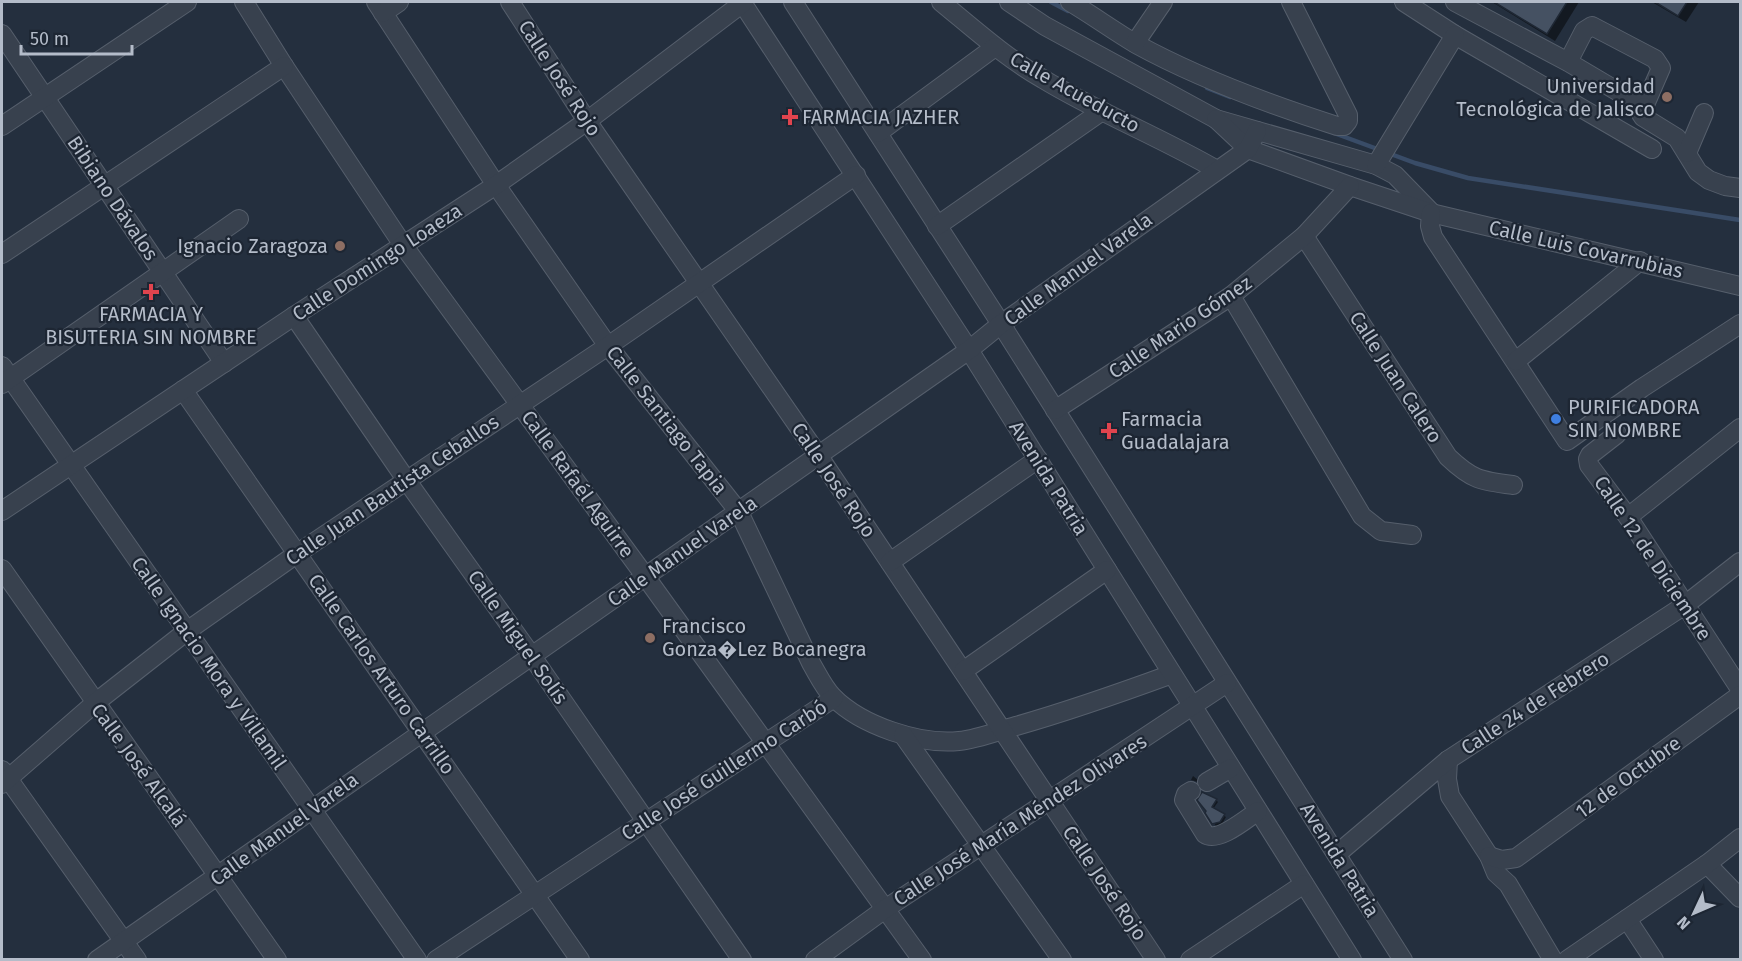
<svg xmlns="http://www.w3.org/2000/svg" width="1742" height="961" font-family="'Fira Sans',sans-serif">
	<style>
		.shadow { fill: #0007 }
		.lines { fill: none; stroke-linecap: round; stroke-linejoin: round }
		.stream { stroke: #394c67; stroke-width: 4.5 }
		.building { fill: #455162; stroke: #1f2835; stroke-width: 1.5 }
		.minor-casing { stroke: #565f6c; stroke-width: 20 }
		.minor { stroke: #38414e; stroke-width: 18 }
		.education-dot { fill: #8d6e63; stroke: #1d2633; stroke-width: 2 }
		.health-dot { fill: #e0444e; stroke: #1d2633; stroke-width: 2 }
		.shop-dot { fill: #3f7fe0; stroke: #1d2633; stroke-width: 2 }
		.labels { text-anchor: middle; stroke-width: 4.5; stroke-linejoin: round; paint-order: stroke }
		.street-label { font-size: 20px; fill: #b4bcc9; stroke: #1d2633 }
		.poi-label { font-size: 20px; fill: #b4bcc9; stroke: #1d2633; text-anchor: start }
	</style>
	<rect width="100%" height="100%" fill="#242f3e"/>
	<g class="shadow">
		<path d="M1492,2H1579L1555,41Z"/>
		<path d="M1652,2H1699L1686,22Z"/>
		<path d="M1193,776L1198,780V782L1191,780Z"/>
		<path d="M1216,800L1218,802L1213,809L1226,817L1222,824L1216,826L1207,813Z"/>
	</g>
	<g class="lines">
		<g class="stream">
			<path d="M1051,2L1068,11"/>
			<path d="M1207,88L1230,97"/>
			<path d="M1334,133L1380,150"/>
			<path d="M1388,153L1415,163L1468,178L1740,220"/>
		</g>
	</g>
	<g class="building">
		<path d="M1494,2H1567L1547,34Z"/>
		<path d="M1655,2H1687L1678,16Z"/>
		<path d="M1202,792L1217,799L1212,807L1225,814L1220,822L1212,824L1205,813L1206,811L1197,800Z"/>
	</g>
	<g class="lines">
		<defs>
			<g id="minor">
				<path d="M244,2L284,66L403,245L645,576L922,960"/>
				<path d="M376,2L496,185L608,346L739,512L811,663C818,675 824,688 833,697C862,726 920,745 959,741C978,739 998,731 1016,726C1069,711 1120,693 1172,674"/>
				<path d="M510,2L587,121L818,455L1156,960"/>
				<path d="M739,2L743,4L969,350L1352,960"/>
				<path d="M793,2L1001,324L1403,960"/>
				<path d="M941,2C974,29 1006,58 1043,79C1099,113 1160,137 1217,170"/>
				<path d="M1009,2L1045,26L1216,119L1376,165L1395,175L1431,212"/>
				<path d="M1070,2C1092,15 1114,31 1136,44C1200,79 1268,104 1337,126H1344L1348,121V115L1291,2"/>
				<path d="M1404,2L1455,35L1652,149"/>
				<path d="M1455,2L1568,62L1644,107L1661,68L1655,59L1592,26L1584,31L1568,62"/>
				<path d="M383,13L399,2"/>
				<path d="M2,34L224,363"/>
				<path d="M1135,43L1163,2"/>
				<path d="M1644,107L1641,114L1643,117L1677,138L1698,172L1709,180L1725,186L1740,188"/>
				<path d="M1216,119L1248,149L1350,186L1431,213L1740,286"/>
				<path d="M2,126L187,2"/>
				<path d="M878,133L995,47"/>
				<path d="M1687,153L1704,113"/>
				<path d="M1376,165L1455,35"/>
				<path d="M1431,213L1430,226L1433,237L1567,441L1642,388L1740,324"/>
				<path d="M937,226L1102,111"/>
				<path d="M1304,236L1448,457C1472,480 1481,481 1513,485"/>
				<path d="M2,254L284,66"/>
				<path d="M1231,296L1362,516L1381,531L1412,535"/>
				<path d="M294,316L407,481L531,655L742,960"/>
				<path d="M1516,361L1640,261"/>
				<path d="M2,366L417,960"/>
				<path d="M2,384L239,219"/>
				<path d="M183,390L580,960"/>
				<path d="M1055,410L1231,296L1304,236L1350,186"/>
				<path d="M1617,434L1590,455L1588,459L1589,465L1628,517L1740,689"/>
				<path d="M2,511L294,316L496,185L587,121L744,2"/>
				<path d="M1628,517L1740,428"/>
				<path d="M890,562L1038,459"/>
				<path d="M2,569L277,960"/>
				<path d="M963,671L1107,570"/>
				<path d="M903,735L1062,960"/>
				<path d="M1448,760L1447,779L1450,796L1489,856L1496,873L1508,884L1553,960"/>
				<path d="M2,770L137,960"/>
				<path d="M1207,782L1231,768"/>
				<path d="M2,784L95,703L187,631L298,553L608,346L856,175"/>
				<path d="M1191,791L1186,794L1184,800L1205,834C1218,843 1246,819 1258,811"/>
				<path d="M1337,854L1448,760L1685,605L1740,562"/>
				<path d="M1489,856L1502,860L1516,858L1740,695"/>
				<path d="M1707,864L1740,898"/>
				<path d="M1627,919L1654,960"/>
				<path d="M97,960L969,350L1001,324L1248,149L1257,131"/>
				<path d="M436,960L834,698"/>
				<path d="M815,960L885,909L1227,683"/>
				<path d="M1190,960L1304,884"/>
				<path d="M1567,960L1707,864L1740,838"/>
			</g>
		</defs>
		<use href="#minor" class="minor-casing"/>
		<use href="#minor" class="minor"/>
	</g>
	<g class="education-dot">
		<circle cx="1667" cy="97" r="6"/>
		<circle cx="340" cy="246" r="6"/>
		<circle cx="650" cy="638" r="6"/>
	</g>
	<g class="health-dot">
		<path d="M787 108h6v6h6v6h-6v6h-6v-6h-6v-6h6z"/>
		<path d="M148 283h6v6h6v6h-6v6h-6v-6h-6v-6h6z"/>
		<path d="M1106 422h6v6h6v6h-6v6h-6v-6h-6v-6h6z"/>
	</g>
	<circle class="shop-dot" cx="1556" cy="419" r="6"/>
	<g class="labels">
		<g class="street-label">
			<text transform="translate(560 78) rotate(57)" y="7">Calle José Rojo</text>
			<text transform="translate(1075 92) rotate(29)" y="7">Calle Acueducto</text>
			<text transform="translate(113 198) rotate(56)" y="7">Bibiano Dávalos</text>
			<text transform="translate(1586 249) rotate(13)" y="7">Calle Luis Covarrubias</text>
			<text transform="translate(377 262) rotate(-33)" y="7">Calle Domingo Loaeza</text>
			<text transform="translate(1078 269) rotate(-36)" y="7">Calle Manuel Varela</text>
			<text transform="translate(1180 327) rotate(-34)" y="7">Calle Mario Gómez</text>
			<text transform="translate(1396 377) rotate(57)" y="7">Calle Juan Calero</text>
			<text transform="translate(667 420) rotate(52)" y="7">Calle Santiago Tapia</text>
			<text transform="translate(1049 478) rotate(58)" y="7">Avenida Patria</text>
			<text transform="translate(834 480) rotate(56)" y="7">Calle José Rojo</text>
			<text transform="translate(578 484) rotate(54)" y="7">Calle Rafaél Aguirre</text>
			<text transform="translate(392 490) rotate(-34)" y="7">Calle Juan Bautista Ceballos</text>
			<text transform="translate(682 551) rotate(-35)" y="7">Calle Manuel Varela</text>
			<text transform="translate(1653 558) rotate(56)" y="7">Calle 12 de Diciembre</text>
			<text transform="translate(518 637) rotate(55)" y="7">Calle Miguel Solís</text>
			<text transform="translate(209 663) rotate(55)" y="7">Calle Ignacio Mora y Villamil</text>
			<text transform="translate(382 674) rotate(55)" y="7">Calle Carlos Arturo Carrillo</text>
			<text transform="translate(1535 703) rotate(-33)" y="7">Calle 24 de Febrero</text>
			<text transform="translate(139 765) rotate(54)" y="7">Calle José Alcalá</text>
			<text transform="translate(724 770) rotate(-33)" y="7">Calle José Guillermo Carbó</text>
			<text transform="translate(1628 777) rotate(-36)" y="7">12 de Octubre</text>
			<text transform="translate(1020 820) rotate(-33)" y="7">Calle José María Méndez Olivares</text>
			<text transform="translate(284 829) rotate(-36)" y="7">Calle Manuel Varela</text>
			<text transform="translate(1340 860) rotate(58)" y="7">Avenida Patria</text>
			<text transform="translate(1105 883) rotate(56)" y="7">Calle José Rojo</text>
		</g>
		<g class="poi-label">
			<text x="1655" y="93" text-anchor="end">Universidad<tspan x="1655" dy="23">Tecnológica de Jalisco</tspan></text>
			<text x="802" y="124">FARMACIA JAZHER</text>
			<text x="328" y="253" text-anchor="end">Ignacio Zaragoza</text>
			<text x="151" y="321" text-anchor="middle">FARMACIA Y<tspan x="151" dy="23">BISUTERIA SIN NOMBRE</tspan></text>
			<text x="1568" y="414">PURIFICADORA<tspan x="1568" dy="23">SIN NOMBRE</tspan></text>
			<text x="1121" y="426">Farmacia<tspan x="1121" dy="23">Guadalajara</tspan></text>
			<text x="662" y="633">Francisco<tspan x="662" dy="23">Gonza�Lez Bocanegra</tspan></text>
		</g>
	</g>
	<rect width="1742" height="961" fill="none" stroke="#b4bcc9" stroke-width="6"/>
	<g transform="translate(1694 913) rotate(226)" stroke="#1d2633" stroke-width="4.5" paint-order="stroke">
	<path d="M0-4.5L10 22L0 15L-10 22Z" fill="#b4bcc9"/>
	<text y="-9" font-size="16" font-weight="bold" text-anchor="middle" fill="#b4bcc9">N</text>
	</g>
	<path d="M21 45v9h111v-9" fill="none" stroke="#b4bcc9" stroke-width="3"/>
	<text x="30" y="45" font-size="18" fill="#b4bcc9" stroke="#1d2633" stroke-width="4.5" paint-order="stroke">50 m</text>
</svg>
